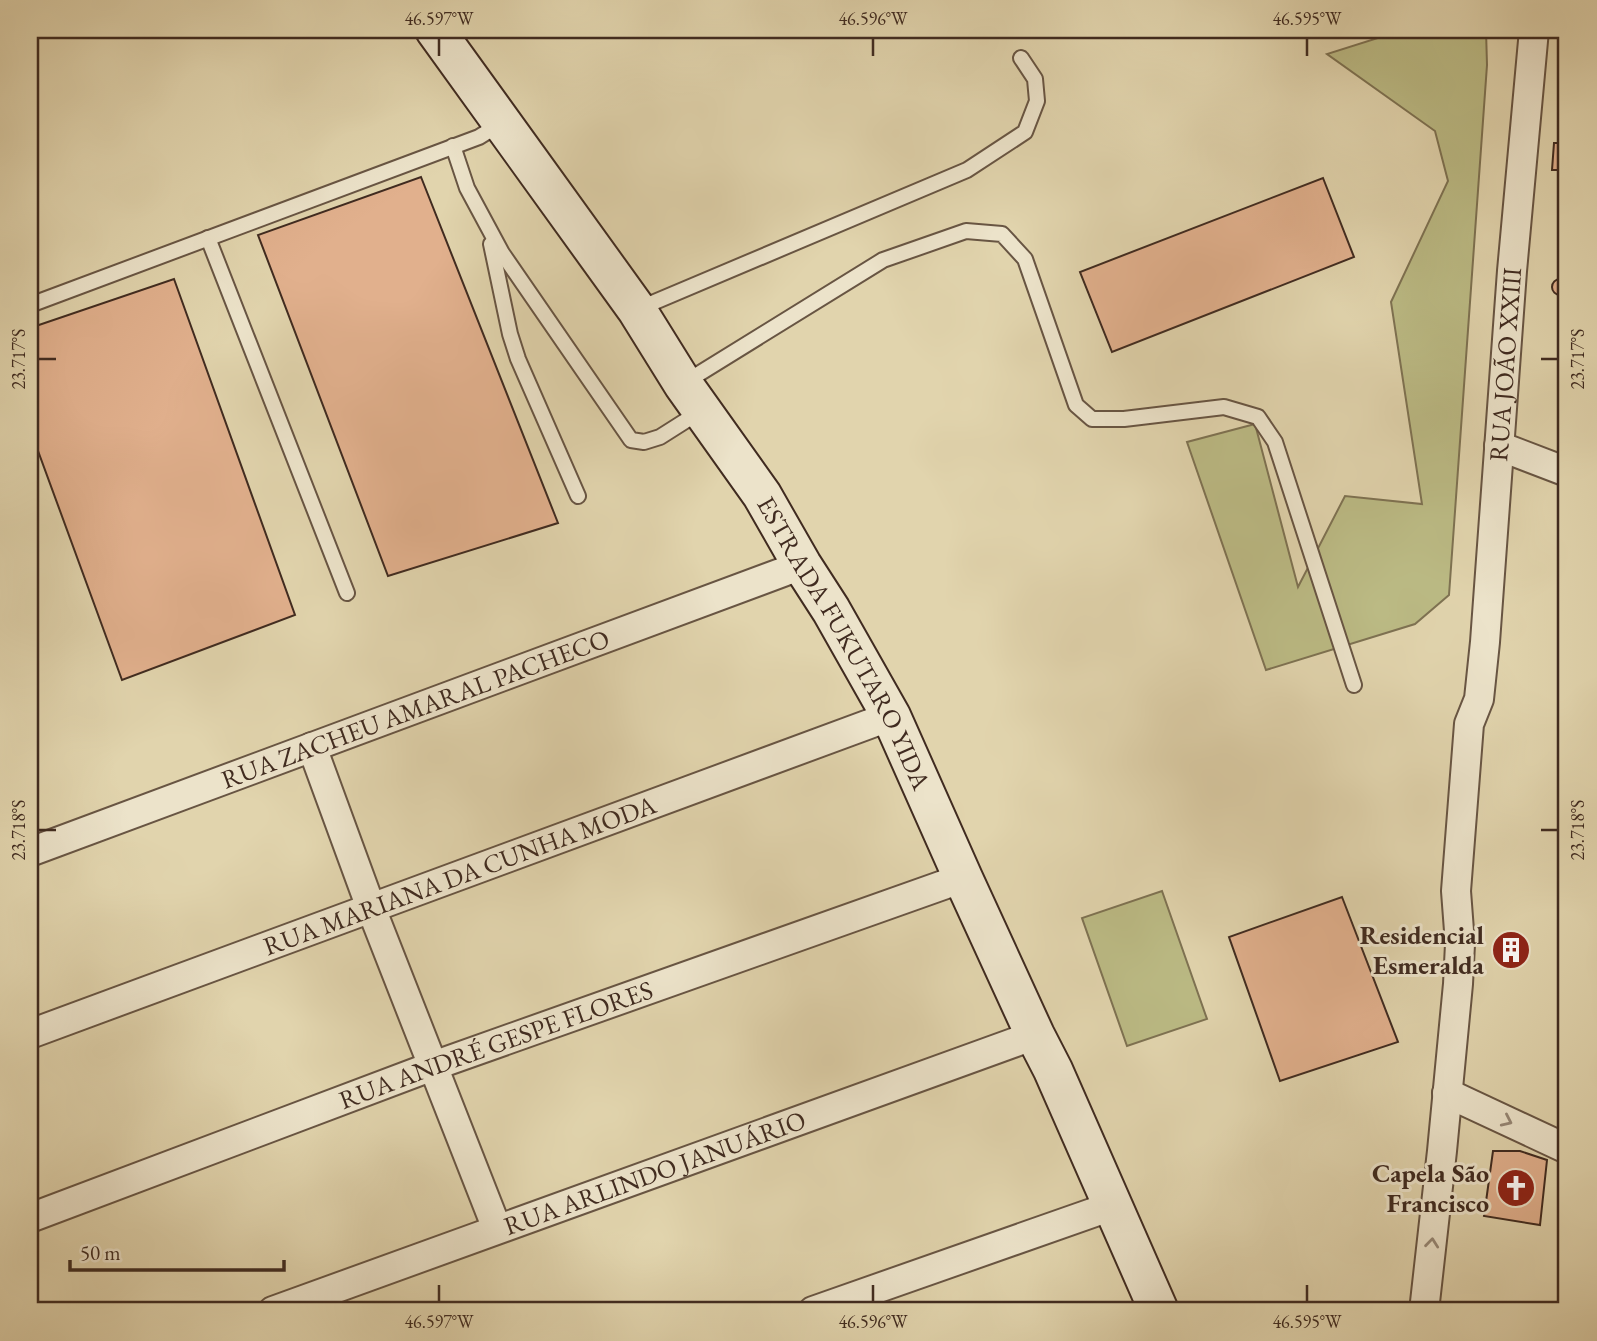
<svg xmlns="http://www.w3.org/2000/svg" width="1597" height="1341" font-family="'EB Garamond',serif">
	<style>
		.green { fill: #bbba84; stroke: #7e7252; stroke-width: 2 }
		.building { fill: #e1b08d; stroke: #402b20; stroke-width: 2 }
		.lines { fill: none; stroke-linecap: round; stroke-linejoin: round }
		.lane-casing { stroke: #685543; stroke-width: 18 }
		.street-casing { stroke: #685543; stroke-width: 32 }
		.secondary-casing { stroke: #402b20; stroke-width: 42 }
		.lane { stroke: #ece3ca; stroke-width: 14 }
		.street { stroke: #ece3ca; stroke-width: 28 }
		.secondary { stroke: #ece3ca; stroke-width: 38 }
		.oneway { stroke: #968775 }
		.ticks { fill: none; stroke: #402b20; stroke-width: 2.5 }
		.labels { text-anchor: middle; stroke-width: 6; stroke-linejoin: round; paint-order: stroke }
		.street-label { font-size: 26px; fill: #402b20; stroke: #ece3ca }
		.poi-label { font-size: 26px; font-weight: bold; fill: #402b20; stroke: #ece3ca; text-anchor: end }
		.neatline { fill: none; stroke: #402b20; stroke-width: 2.5 }
		.ticks-label { font-size: 18px; text-anchor: middle; fill: #402b20 }
	</style>
	<rect width="100%" height="100%" fill="#e1d4ad"/>
	<filter id="stains"><feTurbulence type="fractalNoise" baseFrequency=".00286" numOctaves="4"/><feColorMatrix values="0 0 0 0 .2 0 0 0 0 .09 0 0 0 0 .02 0 0 0 .5 -.17"/></filter>
	<radialGradient id="worn" r=".72"><stop offset=".6" stop-color="#630" stop-opacity="0"/><stop offset="1" stop-color="#630" stop-opacity=".3"/></radialGradient>
	<g class="green">
		<path d="M1403,30H1486L1487,65L1449,595L1415,624L1266,670L1187,442L1255,424L1298,587L1345,496L1422,504L1391,302L1448,181L1435,131L1327,54Z"/>
		<path d="M1162,891L1207,1019L1127,1046L1082,918Z"/>
	</g>
	<g class="building">
		<path d="M1554,143H1567V170H1552Z"/>
		<path d="M421,177L558,523L388,576L258,235Z"/>
		<path d="M1323,178L1354,257L1112,352L1080,272Z"/>
		<path d="M174,279L295,615L122,680L30,429V328Z"/>
		<circle cx="1560" cy="287" r="8"/>
		<path d="M1342,897L1398,1042L1280,1081L1229,937Z"/>
		<path d="M1505,940L1522,947L1517,961L1499,953Z"/>
		<path d="M1493,1151H1520L1547,1160L1540,1225L1484,1216Z"/>
	</g>
	<g class="lines">
		<defs>
			<g id="lane">
				<path d="M453,146L467,188L502,253L631,440L644,442L660,437L701,411"/>
				<path d="M208,238L347,593"/>
				<path d="M491,244L510,334L518,359L578,496"/>
				<path d="M30,305L479,137L500,124"/>
				<path d="M638,309L967,170L1025,132L1037,101L1035,79L1021,58"/>
				<path d="M684,383L883,260L966,231L1002,234L1025,259L1076,405L1092,419H1124L1224,407L1258,417L1275,442L1354,685"/>
			</g>
			<g id="street">
				<path d="M1499,446L1567,472"/>
				<path d="M312,747L371,908L497,1229"/>
				<path id="s1" d="M30,852L802,565"/>
				<path id="s2" d="M30,1034L891,716"/>
				<path d="M1447,1093L1567,1149"/>
				<path id="s3" d="M30,1218L433,1066L963,878"/>
				<path id="s4" d="M273,1311L1035,1035"/>
				<path d="M813,1311L1112,1206"/>
				<path id="s5" d="M1424,1311L1442,1151L1458,984L1460,944L1456,891L1469,724L1479,699L1485,642L1512,271L1534,30"/>
			</g>
			<g id="secondary">
				<path id="s6" d="M435,30L637,310L683,384L762,495L802,565L831,610L891,716L963,878L1035,1035L1053,1070L1159,1311"/>
			</g>
		</defs>
		<use href="#lane" class="lane-casing"/>
		<use href="#street" class="street-casing"/>
		<use href="#secondary" class="secondary-casing"/>
		<use href="#lane" class="lane"/>
		<use href="#street" class="street"/>
		<use href="#secondary" class="secondary"/>
	</g>
	<defs><path id="oneway-chevron" d="M-2-3.5L2.5 0L-2 3.5" fill="none" stroke-width="1.6" stroke-linecap="round" stroke-linejoin="round" transform="scale(1.75)"/></defs>
	<g class="oneway">
		<use href="#oneway-chevron" transform="translate(1507 1121) rotate(25)"/>
		<use href="#oneway-chevron" transform="translate(1432 1243) rotate(-84)"/>
	</g>
	<path class="ticks" d="M439,38V56M873,38V56M1307,38V56M38,359H56M1541,359H1558M38,830H56M1541,830H1558M439,1285V1302M873,1285V1302M1307,1285V1302"/>
	<defs>
		<symbol id="building-disc" viewBox="-11 -11 22 22"><circle r="9.5" fill="#8f2418" stroke="#ece3ca"/><path d="M-4-6H4V6H1V3H-1V6H-4ZM-2.5-4.3h1.7v1.8h-1.7ZM.8-4.3h1.7v1.8H.8ZM-2.5-1h1.7V.8h-1.7ZM.8-1h1.7V.8H.8Z" fill="#fff"/></symbol>
		<symbol id="church-disc" viewBox="-11 -11 22 22"><circle r="9.5" fill="#8f2418" stroke="#ece3ca"/><path d="M-1.2-6h2.4v3.5h3.3v2.4h-3.3V6h-2.4V-.1h-3.3v-2.4h3.3Z" fill="#fff"/></symbol>
	</defs>
	<g fill-rule="evenodd">
		<use href="#building-disc" x="1489" y="928" width="44" height="44"/>
		<use href="#church-disc" x="1494" y="1166" width="44" height="44"/>
	</g>
	<g class="labels">
		<g class="street-label">
			<text dy="9" stroke="none"><textPath href="#s5" startOffset="952">RUA JOÃO XXIII</textPath></text>
			<text dy="9" stroke="none"><textPath href="#s6" startOffset="738">ESTRADA FUKUTARO YIDA</textPath></text>
			<text dy="9" stroke="none"><textPath href="#s1" startOffset="411">RUA ZACHEU AMARAL PACHECO</textPath></text>
			<text dy="9" stroke="none"><textPath href="#s2" startOffset="458">RUA MARIANA DA CUNHA MODA</textPath></text>
			<text dy="9" stroke="none"><textPath href="#s3" startOffset="497">RUA ANDRÉ GESPE FLORES</textPath></text>
			<text dy="9" stroke="none"><textPath href="#s4" startOffset="406">RUA ARLINDO JANUÁRIO</textPath></text>
		</g>
		<g class="poi-label">
			<text x="1484" y="944">Residencial<tspan x="1484" dy="30">Esmeralda</tspan></text>
			<text x="1489" y="1182">Capela São<tspan x="1489" dy="30">Francisco</tspan></text>
		</g>
	</g>
	<rect width="1597" height="1341" fill="none" stroke="#e1d4ad" stroke-width="77"/>
	<path d="M70 1260v10h214v-10" fill="none" stroke="#402b20" stroke-width="3.5"/>
	<text x="80" y="1260" font-size="21" fill="#402b20" stroke="#ece3ca" stroke-width="5" paint-order="stroke">50 m</text>
	<rect x="38" y="38" width="1520" height="1264" class="neatline"/>
	<g class="ticks-label">
		<text x="439" y="25">46.597°W</text>
		<text x="873" y="25">46.596°W</text>
		<text x="1307" y="25">46.595°W</text>
		<text transform="translate(19 359) rotate(-90)" y="6">23.717°S</text>
		<text transform="translate(1578 359) rotate(-90)" y="6">23.717°S</text>
		<text transform="translate(19 830) rotate(-90)" y="6">23.718°S</text>
		<text transform="translate(1578 830) rotate(-90)" y="6">23.718°S</text>
		<text x="439" y="1328">46.597°W</text>
		<text x="873" y="1328">46.596°W</text>
		<text x="1307" y="1328">46.595°W</text>
	</g>
	<rect width="100%" height="100%" filter="url(#stains)"/>
	<rect width="100%" height="100%" fill="url(#worn)"/>
</svg>
